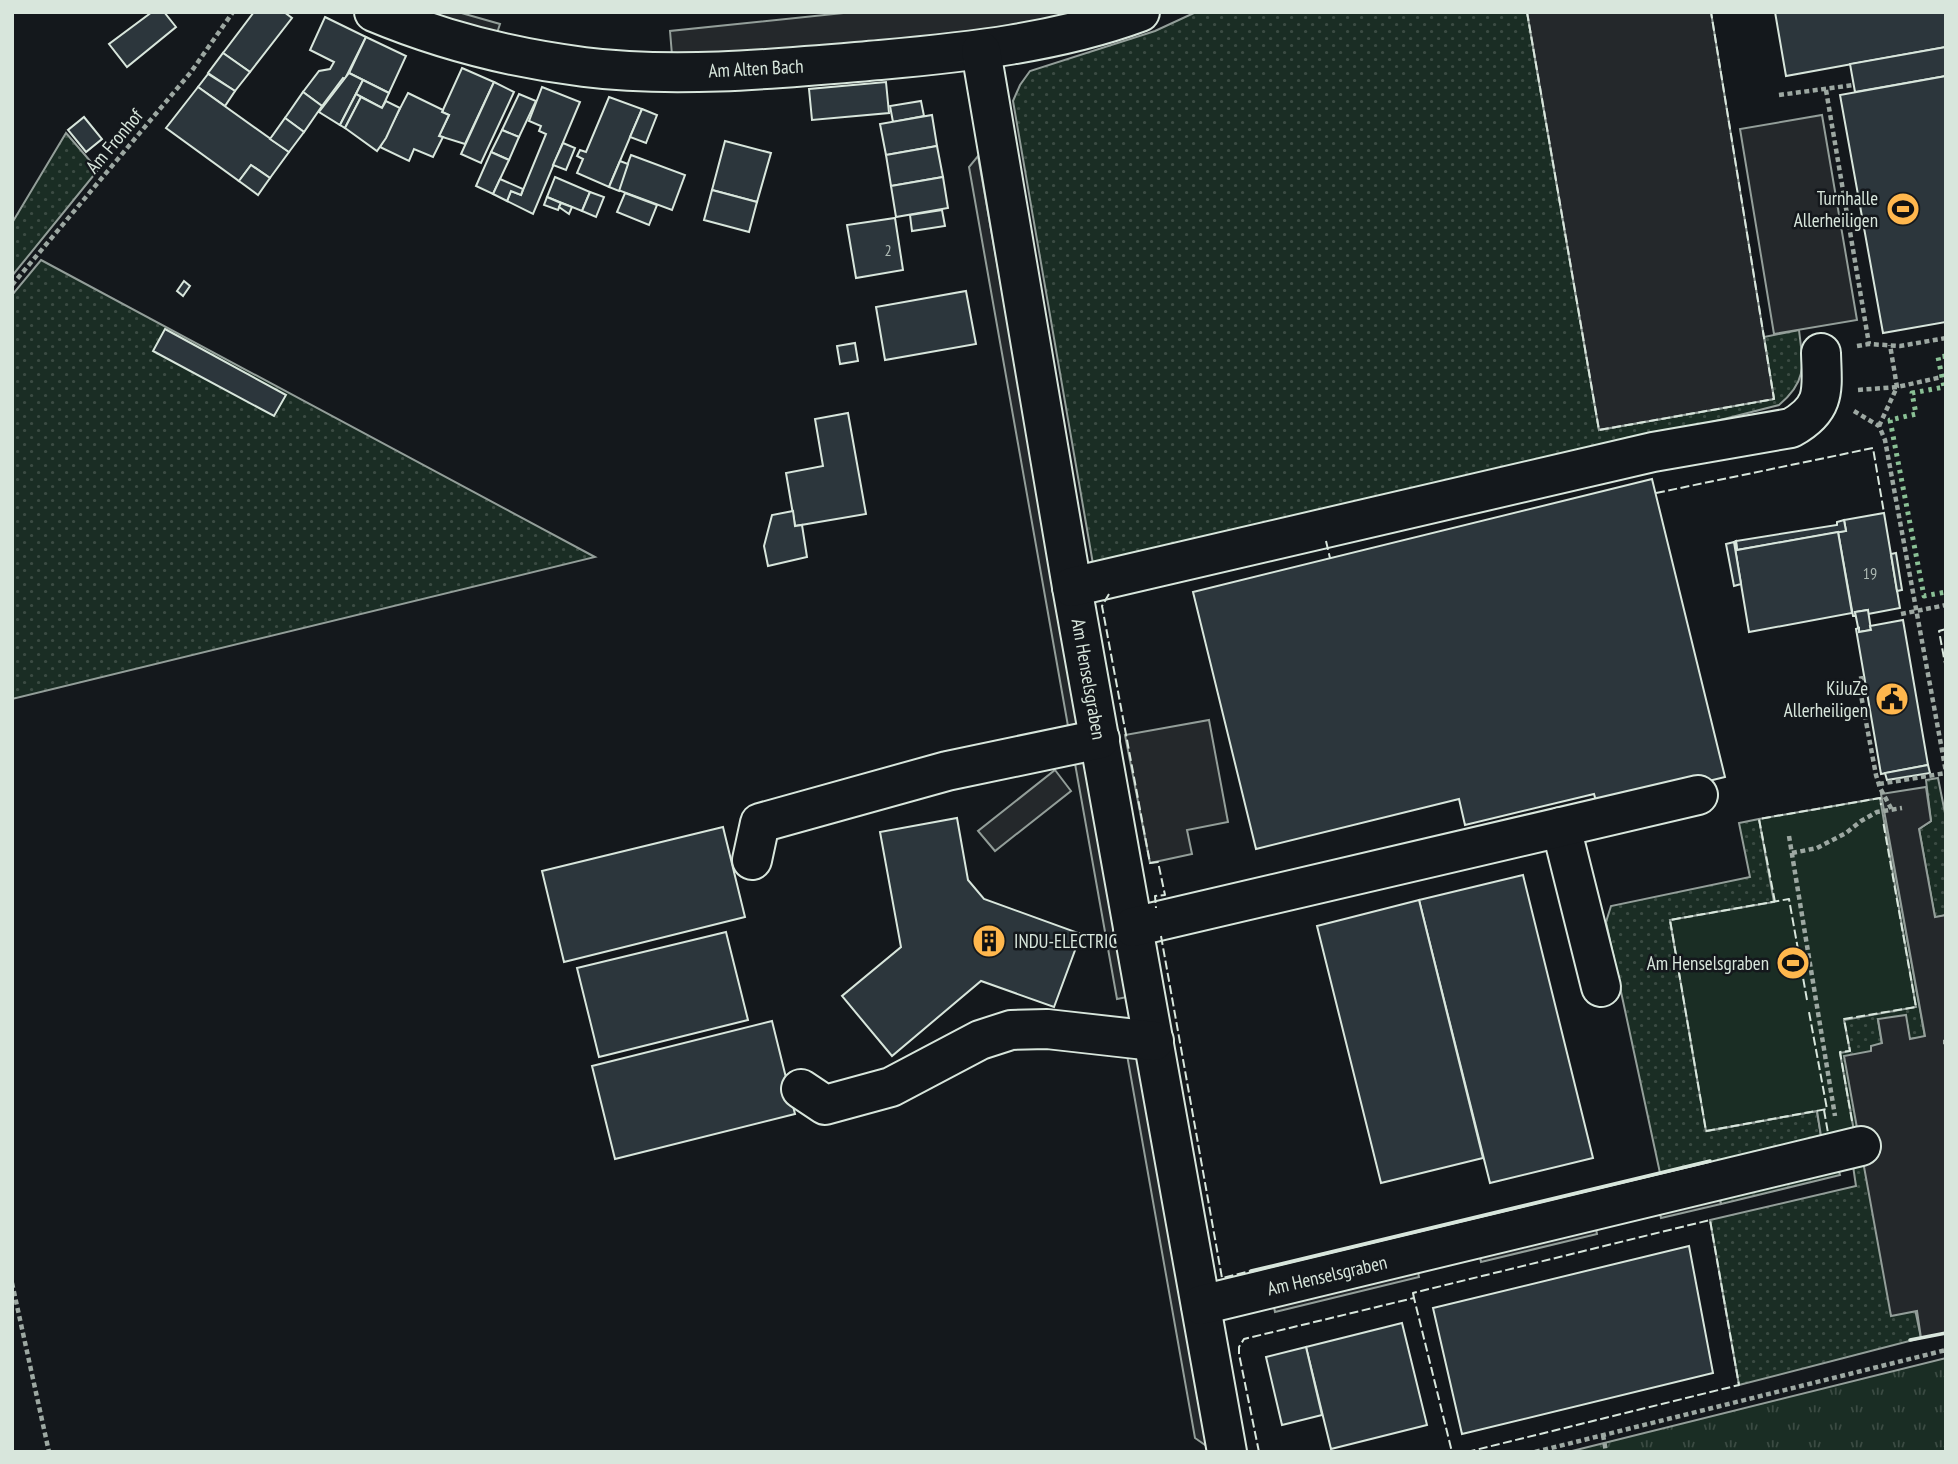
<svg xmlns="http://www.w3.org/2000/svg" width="1958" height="1464" font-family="'PT Sans Narrow',sans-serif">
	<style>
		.grass { fill: url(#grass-dots); stroke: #939e99; stroke-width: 2 }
		.park { fill: url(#park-tufts); stroke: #939e99; stroke-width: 2 }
		.pitch { fill: #1a2d24; stroke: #939e99; stroke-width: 2 }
		.parking { fill: #24282b; stroke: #939e99; stroke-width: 2 }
		.building { fill: #2c363c; stroke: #d8e6dc; stroke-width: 2 }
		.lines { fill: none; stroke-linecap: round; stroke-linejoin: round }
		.minor-casing { stroke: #d8e6dc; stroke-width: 42 }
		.path { stroke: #9da8a2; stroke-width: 4.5; stroke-dasharray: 5 3.5; stroke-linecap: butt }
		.minor { stroke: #14181c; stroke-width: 38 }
		.hedge { stroke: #8ac095; stroke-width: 5; stroke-dasharray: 3.5 5; stroke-linecap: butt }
		.fence { stroke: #d8e6dc; stroke-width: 2; stroke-dasharray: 9 3.5; stroke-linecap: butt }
		.wall { stroke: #d8e6dc; stroke-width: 3.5 }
		.labels { text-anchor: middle; stroke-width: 5; stroke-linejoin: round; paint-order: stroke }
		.number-label { font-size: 16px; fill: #adbab4 }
		.street-label { font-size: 19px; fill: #d8e6dc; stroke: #14181c }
		.poi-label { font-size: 19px; fill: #d8e6dc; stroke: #14181c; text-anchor: end }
	</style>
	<defs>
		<pattern id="grass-dots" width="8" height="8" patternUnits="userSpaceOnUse" patternTransform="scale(1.75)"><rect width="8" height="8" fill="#1a2d24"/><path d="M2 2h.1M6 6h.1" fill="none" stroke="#3b4b43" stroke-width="1.8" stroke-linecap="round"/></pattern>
		<pattern id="park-tufts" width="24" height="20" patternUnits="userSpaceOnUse" patternTransform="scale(1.75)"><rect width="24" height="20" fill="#1a2d24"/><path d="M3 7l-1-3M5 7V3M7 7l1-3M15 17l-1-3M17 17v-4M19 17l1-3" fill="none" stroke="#3b4b43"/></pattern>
	</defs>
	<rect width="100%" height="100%" fill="#14181c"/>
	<g class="grass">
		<path d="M1196,12H1527L1599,430L1774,399L1764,337L1799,330C1803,364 1808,381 1779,405L1653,437L1093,564L1013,101L1020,85L1030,71L1155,31Z"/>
		<path d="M66,133L98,170L12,276V223Z"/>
		<path d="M41,260L595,557L12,699V295Z"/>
		<path d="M1938,778L1946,818V915L1935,918L1919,829L1931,821L1926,780Z"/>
		<path d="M1759,819L1775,902L1670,920L1707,1131L1817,1111L1821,1136L1712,1173L1709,1161L1660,1173L1606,922L1611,906L1750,877L1739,823Z"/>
		<path d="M1886,821L1925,1037L1910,1039L1878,1020L1882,1044L1879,1124L1845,1130L1831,1046L1835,1006L1875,823Z"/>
		<path d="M1883,1154L1921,1338L1739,1385L1710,1220L1856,1186L1852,1159Z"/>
		<path d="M1837,1164L1840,1175L1721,1204L1718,1193Z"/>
	</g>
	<path class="park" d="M1946,1358V1452H1568Z"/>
	<path class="pitch" d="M1880,798L1916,1007L1844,1020L1850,1051L1840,1053L1854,1131L1821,1136L1817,1111L1706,1131L1670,920L1774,902L1759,819Z"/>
	<g class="parking">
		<path d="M423,12H458L500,24L496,36Z"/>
		<path d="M853,12H1079L1017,29L781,50L672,55L670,31Z"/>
		<path d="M1527,12H1711L1774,399L1599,430Z"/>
		<path d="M1822,115L1857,320L1774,334L1740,129Z"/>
		<path d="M978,156L1079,724L1068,726L969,167Z"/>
		<path d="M1209,720L1228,822L1187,830L1192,854L1150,863L1125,735Z"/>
		<path d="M1085,756L1127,997L1117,999L1074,758Z"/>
		<path d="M1055,770L1071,791L995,851L978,831Z"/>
		<path d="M1926,787L1931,821L1919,829L1935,917L1946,915V1333L1921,1338L1917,1311L1891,1316L1844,1056L1871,1051V1046L1882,1043L1878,1019L1906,1015L1910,1039L1925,1036L1881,794Z"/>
		<path d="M1138,1052L1208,1447L1195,1438L1127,1055Z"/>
		<path d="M1718,1193L1721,1204L1661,1218L1658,1207Z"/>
		<path d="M1595,1224L1597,1234L1481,1262L1479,1252Z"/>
		<path d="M1417,1267L1419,1277L1275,1312L1273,1303Z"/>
	</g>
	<g class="building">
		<path d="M152,12H164L176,27L127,67L109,44Z"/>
		<path d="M254,12H284L292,18L250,72L223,53Z"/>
		<path d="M1775,12H1946V47L1786,76Z"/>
		<path d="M325,17L366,37L345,79L343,78L322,106L303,92L319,71L330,69L334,62L310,50Z"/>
		<path d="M366,37L406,56L389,93L349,73Z"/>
		<path d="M1946,47V76L1855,92L1850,64Z"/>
		<path d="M223,53L250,72L235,91L208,73Z"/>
		<path d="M462,68L494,82L465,144L439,136L449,115L442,112Z"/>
		<path d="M349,73L363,80L340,125L319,112Z"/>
		<path d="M208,74L235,91L225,106L198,87Z"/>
		<path d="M1946,76V322L1883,333L1840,95Z"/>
		<path d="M363,80L389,93L382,108L356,94Z"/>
		<path d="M494,82L514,92L481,163L461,154Z"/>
		<path d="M886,82L889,113L812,120L809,89Z"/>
		<path d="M198,87L289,152L270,178L251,165L239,181L166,128Z"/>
		<path d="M542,87L580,102L533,214L507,201L511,191L521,195L546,134L539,131L541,126L529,121Z"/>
		<path d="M303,92L322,106L304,132L285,118Z"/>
		<path d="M408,93L443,110L442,112L449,115L439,136L443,137L433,157L414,149L409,161L380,147Z"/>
		<path d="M356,94L361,97L345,128L340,125Z"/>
		<path d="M519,94L536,101L519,137L502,130Z"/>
		<path d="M361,97L382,108L386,101L400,108L386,138L377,151L345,128Z"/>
		<path d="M609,97L642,109L609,187L577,173L583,159L577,156L580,150L586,152Z"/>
		<path d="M921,101L924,116L893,122L890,106Z"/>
		<path d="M642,109L657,115L646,143L630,137Z"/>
		<path d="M932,115L937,146L886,155L880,124Z"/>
		<path d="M84,117L102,139L86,152L68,130Z"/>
		<path d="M285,118L304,132L289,152L270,139Z"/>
		<path d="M502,130L519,137L509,160L491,152Z"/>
		<path d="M725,141L771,153L757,202L712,190Z"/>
		<path d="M563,143L575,148L566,170L553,165Z"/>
		<path d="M937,146L943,177L891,186L886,155Z"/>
		<path d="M491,152L509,160L493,194L476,186Z"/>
		<path d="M631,155L685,175L672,210L618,190Z"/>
		<path d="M620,161L628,164L619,191L609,187Z"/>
		<path d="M251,165L270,178L258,195L239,181Z"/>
		<path d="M555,177L590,192L582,211L547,197Z"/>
		<path d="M943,177L948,208L896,217L891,186Z"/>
		<path d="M500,179L523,189L521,195L511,191L507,201L493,194Z"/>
		<path d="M712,190L757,202L749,232L704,220Z"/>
		<path d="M590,192L604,197L596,217L582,211Z"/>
		<path d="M625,193L657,205L649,225L617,212Z"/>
		<path d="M547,197L561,203L558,210L544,205Z"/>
		<path d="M561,203L572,207L569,214L559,207Z"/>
		<path d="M942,210L945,226L912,231L910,215Z"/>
		<path d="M895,218L903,270L856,278L847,225Z"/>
		<path d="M184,281L190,286L183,296L177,291Z"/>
		<path d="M966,291L976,344L885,360L876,307Z"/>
		<path d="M165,329L286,395L274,416L153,351Z"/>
		<path d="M855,343L858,361L840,364L837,346Z"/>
		<path d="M848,413L866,514L795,526L786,473L823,466L815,419Z"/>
		<path d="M1652,479L1725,777L1598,808L1594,794L1465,825L1459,799L1256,849L1193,592Z"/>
		<path d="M793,511L795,526L802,525L807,557L768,566L764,546L772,515Z"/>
		<path d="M1884,513L1900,608L1868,614V610L1855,612L1856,616H1853L1838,532L1846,531L1844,520Z"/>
		<path d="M1844,520L1846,531L1737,550L1736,541L1837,525V522Z"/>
		<path d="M1838,532L1852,613L1749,632L1734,542L1736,541L1737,550Z"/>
		<path d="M1734,542L1741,584L1734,586L1726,544Z"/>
		<path d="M1896,553L1902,590L1897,591L1891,554Z"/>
		<path d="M1868,610L1871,630L1859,632L1855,612Z"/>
		<path d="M1903,620L1928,765L1881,774L1856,629L1859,628V632L1871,630L1870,626Z"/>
		<path d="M1928,765L1930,773L1887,780L1885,773Z"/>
		<path d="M957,818L968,880L984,899L1081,934L1054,1007L981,981L892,1056L842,996L901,947L880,832Z"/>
		<path d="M723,827L745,917L564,962L542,871Z"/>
		<path d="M1523,875L1593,1158L1490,1183L1419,900Z"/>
		<path d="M1419,900L1483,1158L1381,1183L1317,926Z"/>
		<path d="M726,932L748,1020L599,1057L577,968Z"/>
		<path d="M772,1021L795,1114L615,1159L592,1066Z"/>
		<path d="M1689,1246L1713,1373L1462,1434L1433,1308Z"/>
		<path d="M1402,1323L1427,1425L1331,1449L1306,1347Z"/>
		<path d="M1306,1347L1322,1415L1282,1425L1266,1357Z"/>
	</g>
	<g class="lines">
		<defs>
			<g id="minor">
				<path d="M374,12C441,40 512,58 584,67C678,79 785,68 880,60C968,52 1056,43 1140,12"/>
				<path d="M981,51L1072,587L1227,1452"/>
				<path d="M1072,587L1653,452L1791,428C1827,408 1822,389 1821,353"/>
				<path d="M1561,827L1601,987"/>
				<path d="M752,860L760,823L947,771L1100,739"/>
				<path d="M1133,927L1698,795"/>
				<path d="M801,1089L825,1105L891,1087L980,1040L1011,1030L1047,1029L1154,1041"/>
				<path d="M1201,1305L1861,1146"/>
			</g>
		</defs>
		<use href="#minor" class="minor-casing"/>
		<g class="path">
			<path d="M1826,90L1869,344"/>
			<path d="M1779,95L1854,85"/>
			<path d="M12,285L191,72L233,12"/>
			<path d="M1857,346L1869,344L1900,346L1946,338"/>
			<path d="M1858,390L1897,387L1942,377"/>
			<path d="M1854,411L1879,426L1885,440L1946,772"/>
			<path d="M1879,426L1897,387L1890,345"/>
			<path d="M1901,614L1946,605"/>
			<path d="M1864,678L1858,679L1876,775L1880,788L1892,810"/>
			<path d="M1879,784L1946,773"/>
			<path d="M1789,836L1835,1116"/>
			<path d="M1792,853L1817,848L1846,833L1861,821L1877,812L1902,808"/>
			<path d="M1943,1042H1946"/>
			<path d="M12,1283L49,1452"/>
			<path d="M1603,1435L1606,1452"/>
			<path d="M1535,1452L1946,1350"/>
		</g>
		<use href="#minor" class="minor"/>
		<path class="hedge" d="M1946,356L1938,357L1944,387L1912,393L1916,414L1890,420L1924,596L1946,592"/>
		<g class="fence">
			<path d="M1527,12L1599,430L1774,399L1711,12"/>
			<path d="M1656,493L1873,448L1884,513"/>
			<path d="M1326,541L1330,558"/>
			<path d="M1109,594L1102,606L1150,863L1158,862L1165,895L1155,896L1156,908"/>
			<path d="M1946,629L1939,631L1946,669"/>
			<path d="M1775,902L1759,819L1880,798L1881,805"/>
			<path d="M1161,936L1222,1278L1251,1271"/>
			<path d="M1807,1000L1789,899L1670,920L1706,1131L1827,1109L1809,1012"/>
			<path d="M1824,1110L1828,1133"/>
			<path d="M1852,1121L1840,1052L1850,1051L1844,1019L1916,1007L1883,821"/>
			<path d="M1414,1298L1413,1293L1710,1220L1739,1385L1467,1452"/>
			<path d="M1259,1452L1239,1354V1347L1244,1339L1414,1298L1452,1452"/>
		</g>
		<g class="wall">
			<path d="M1251,1271L1710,1161"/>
			<path d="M1910,1340L1946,1333"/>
		</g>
	</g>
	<defs>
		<symbol id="stadium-disc" viewBox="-11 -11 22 22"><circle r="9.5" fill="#ffb74d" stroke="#14181c"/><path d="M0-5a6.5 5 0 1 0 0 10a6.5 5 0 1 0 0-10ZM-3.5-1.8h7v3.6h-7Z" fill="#111"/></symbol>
		<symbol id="civic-disc" viewBox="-11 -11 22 22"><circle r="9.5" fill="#ffb74d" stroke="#14181c"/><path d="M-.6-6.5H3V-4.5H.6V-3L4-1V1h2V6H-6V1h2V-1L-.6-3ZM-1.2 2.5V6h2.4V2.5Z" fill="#111"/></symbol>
		<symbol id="building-disc" viewBox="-11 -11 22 22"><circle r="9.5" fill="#ffb74d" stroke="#14181c"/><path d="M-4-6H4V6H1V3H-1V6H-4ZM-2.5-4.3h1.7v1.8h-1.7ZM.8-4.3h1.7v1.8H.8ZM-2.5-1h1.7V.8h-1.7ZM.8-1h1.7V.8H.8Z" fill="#111"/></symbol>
	</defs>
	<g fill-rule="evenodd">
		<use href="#stadium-disc" x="1884" y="190" width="38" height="38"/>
		<use href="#civic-disc" x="1873" y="680" width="38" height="38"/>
		<use href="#building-disc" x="970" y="922" width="38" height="38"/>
		<use href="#stadium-disc" x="1774" y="944" width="38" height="38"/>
	</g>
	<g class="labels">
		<g class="number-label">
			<text x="888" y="256">2</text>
			<text x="1870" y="579">19</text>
		</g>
		<g class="street-label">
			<text transform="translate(756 68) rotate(-3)" y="7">Am Alten Bach</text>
			<text transform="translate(114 141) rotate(-50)" y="7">Am Fronhof</text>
			<text transform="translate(1089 679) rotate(80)" y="7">Am Henselsgraben</text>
			<text transform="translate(1327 1275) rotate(-13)" y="7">Am Henselsgraben</text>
		</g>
		<g class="poi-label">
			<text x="1878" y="205">Turnhalle<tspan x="1878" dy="22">Allerheiligen</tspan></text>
			<text x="1868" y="695">KiJuZe<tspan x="1868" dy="22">Allerheiligen</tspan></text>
			<text x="1014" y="948" text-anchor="start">INDU-ELECTRIC</text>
			<text x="1769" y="970">Am Henselsgraben</text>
		</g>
	</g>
	<rect width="1958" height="1464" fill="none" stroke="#d8e6dc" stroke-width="28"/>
</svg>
